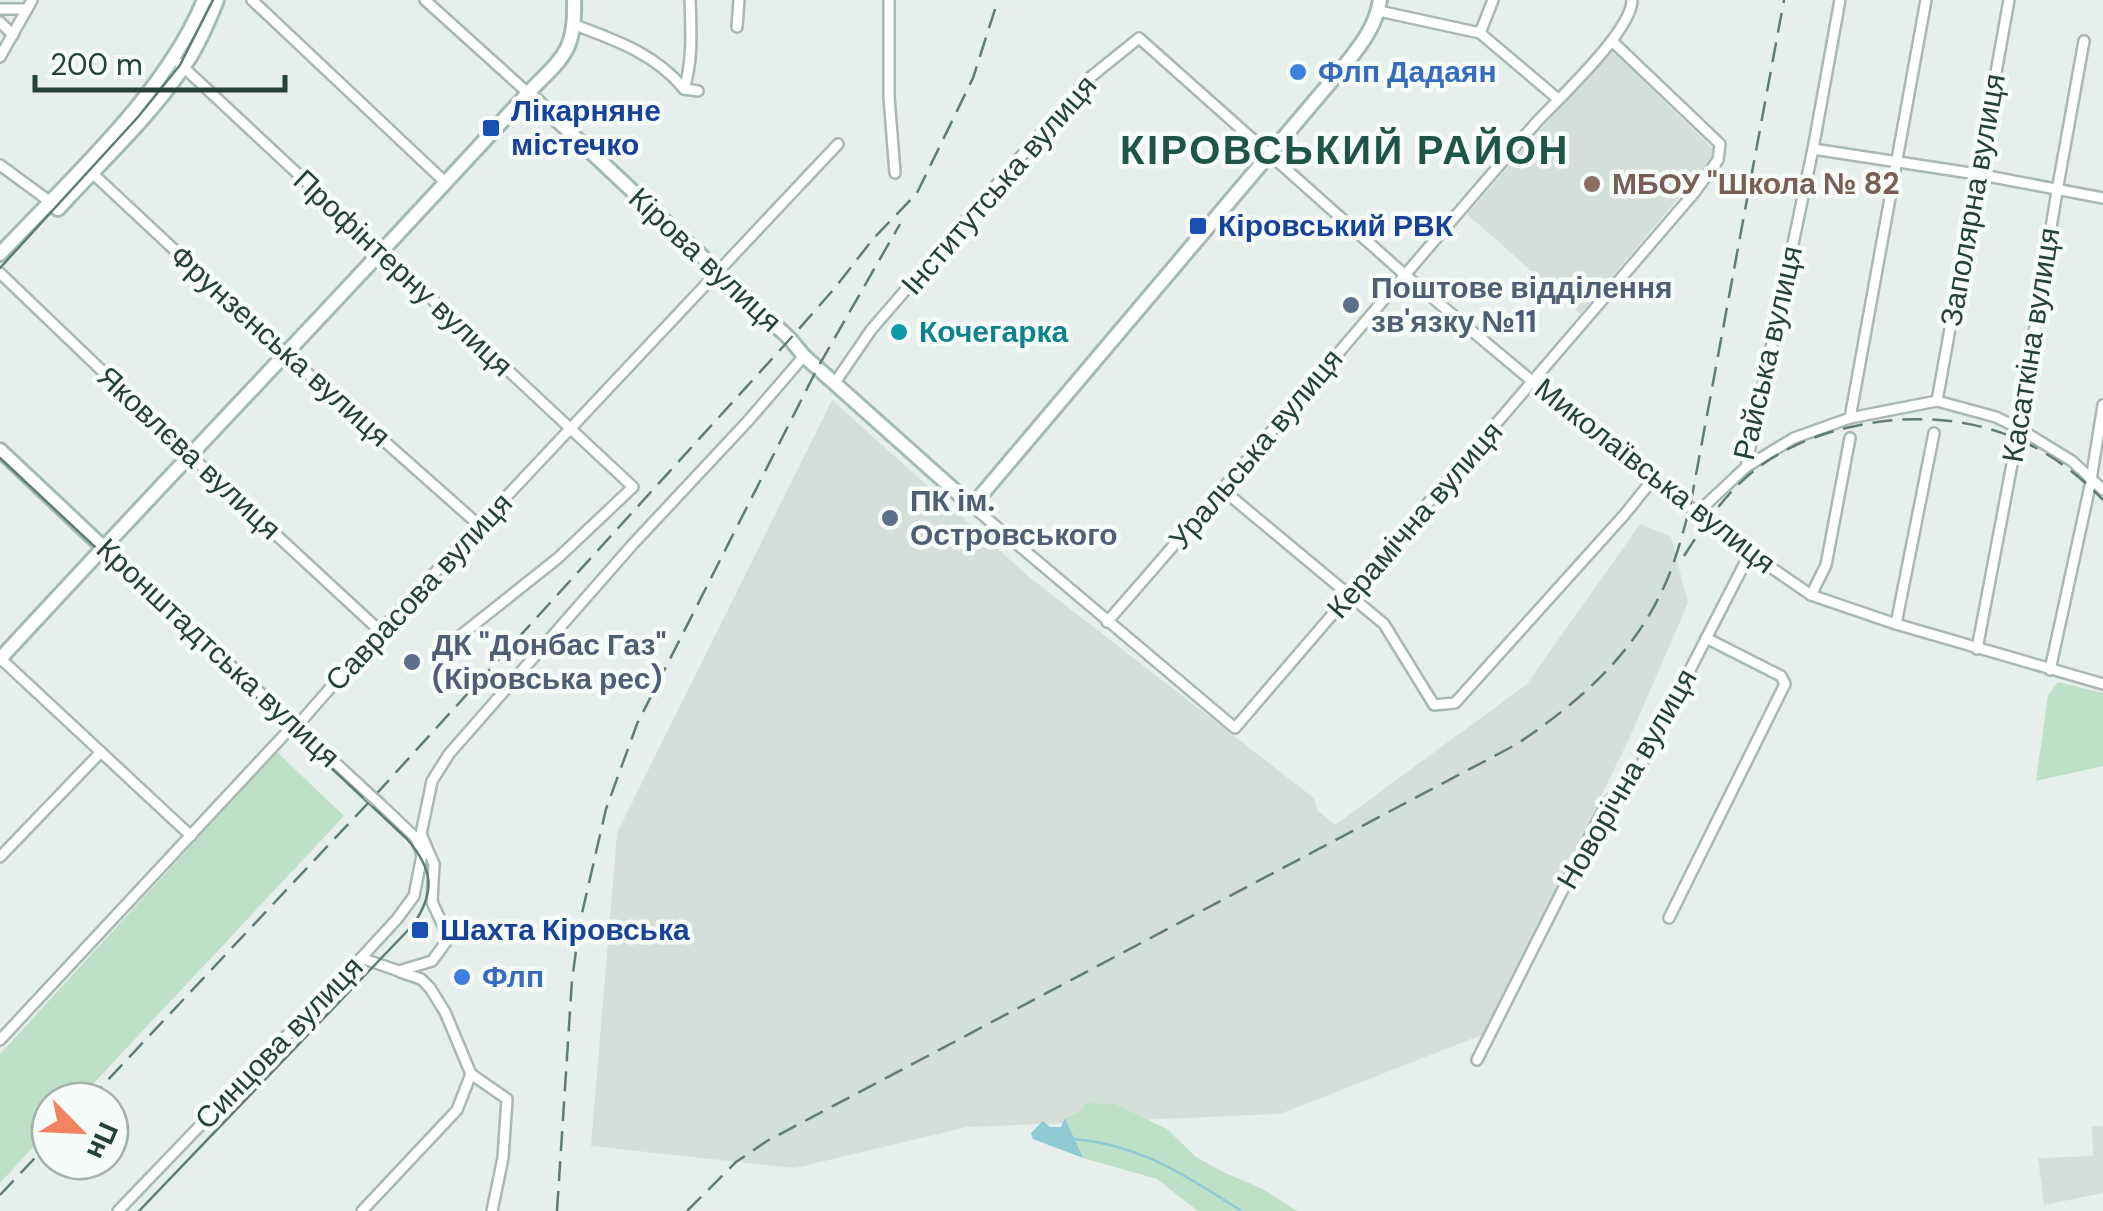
<svg xmlns="http://www.w3.org/2000/svg" width="2103" height="1211" font-family="'DM Sans',sans-serif">
	<style>
		.built { fill: #d4dfda }
		.green { fill: #bfe0c8 }
		.water { fill: #8ec9d4 }
		.lines { fill: none; stroke-linecap: round; stroke-linejoin: round }
		.stream { stroke: #8ec9d4; stroke-width: 2.5 }
		.street-casing { stroke: #a8b8b2; stroke-width: 14 }
		.secondary-casing { stroke: #a4bbb3; stroke-width: 18 }
		.street { stroke: #fff; stroke-width: 9 }
		.secondary { stroke: #fff; stroke-width: 12 }
		.tram { stroke: #5f7d75; stroke-width: 2.5 }
		.rail { stroke: #5f7d75; stroke-width: 2.5; stroke-dasharray: 20 10; stroke-linecap: butt }
		.street-bridge-casing { stroke: #a8b8b2; stroke-width: 14; stroke-linecap: butt }
		.street-bridge { stroke: #fff; stroke-width: 9 }
		.shop-dot { fill: #3f7fe0; stroke: #f7fbf9; stroke-width: 4 }
		.transit-dot { fill: #1a4fb4; stroke: #f7fbf9; stroke-width: 4 }
		.education-dot { fill: #8d6e63; stroke: #f7fbf9; stroke-width: 4 }
		.service-dot { fill: #5c6f8a; stroke: #f7fbf9; stroke-width: 4 }
		.culture-dot { fill: #0f9aa8; stroke: #f7fbf9; stroke-width: 4 }
		.labels { text-anchor: middle; stroke-width: 9; stroke-linejoin: round; paint-order: stroke }
		.shop-label { font-size: 30px; font-weight: bold; fill: #366cbe; stroke: #f7fbf9; text-anchor: start }
		.transit-label { font-size: 30px; font-weight: bold; fill: #164399; stroke: #f7fbf9; text-anchor: start }
		.education-label { font-size: 30px; font-weight: bold; fill: #785e54; stroke: #f7fbf9; text-anchor: start }
		.street-label { font-size: 30px; fill: #24423a; stroke: #f7fbf9 }
		.service-label { font-size: 30px; font-weight: bold; fill: #4e5e75; stroke: #f7fbf9; text-anchor: start }
		.culture-label { font-size: 30px; font-weight: bold; fill: #0d838f; stroke: #f7fbf9; text-anchor: start }
		.district-label { font-size: 40px; font-weight: bold; letter-spacing: 2.5px; fill: #1f5548; stroke: #f7fbf9 }
	</style>
	<rect width="100%" height="100%" fill="#e6efeb"/>
	<g class="built">
		<path d="M1611,49L1717,153L1580,314L1467,214Z"/>
		<path d="M832,400L1029,577L1314,798L1317,810L1335,825L1527,684L1640,524L1671,537L1688,603L1630,737L1484,1034L1280,1114L967,1127L795,1168L591,1146L617,833Z"/>
		<path d="M2092,1126H2103V1193L2044,1205L2038,1158L2093,1156Z"/>
	</g>
	<g class="green">
		<path d="M2058,682L2103,693V766L2036,781L2048,695Z"/>
		<path d="M277,752L344,816L77,1101H50V1129L0,1183V1054Z"/>
		<path d="M1086,1103L1115,1104L1167,1129L1196,1157L1225,1173L1261,1188L1297,1211H1198L1157,1179L1083,1158L1065,1118L1081,1111Z"/>
	</g>
	<path class="water" d="M1065,1118L1083,1158L1033,1139L1031,1133L1043,1121L1050,1127H1061Z"/>
	<g class="lines">
		<path class="stream" d="M1075,1139C1134,1145 1172,1167 1221,1198C1228,1203 1235,1206 1241,1211"/>
		<defs>
			<g id="street">
				<path d="M252,0L446,183"/>
				<path d="M425,0L528,93"/>
				<path d="M889,0V97L895,173"/>
				<path d="M1493,0L1480,33L1558,99"/>
				<path d="M0,9H27"/>
				<path d="M1379,11L1480,33"/>
				<path d="M0,22L13,35"/>
				<path d="M575,25C615,40 656,54 684,89L698,91"/>
				<path d="M737,27L739,0"/>
				<path d="M0,57L32,0"/>
				<path d="M179,63L633,487L558,558L451,643L442,646"/>
				<path d="M684,89C693,61 691,29 690,0"/>
				<path d="M1813,149L1977,174L2103,198"/>
				<path d="M0,165L49,201"/>
				<path d="M90,171L286,354L480,526"/>
				<path d="M0,273L191,456L380,631"/>
				<path d="M834,384L871,330L1087,80L1139,38L1404,274L1533,382L1653,479L1750,553L1811,595L1896,624L2103,684"/>
				<path d="M1937,401L2009,0"/>
				<path d="M1850,418L1926,0"/>
				<path d="M1746,467L1794,438L1850,418L1937,401L1996,417L2018,428L2072,461L2103,490"/>
				<path d="M1223,490L1384,624L1434,705L1455,703L1625,514L1653,479"/>
				<path d="M972,506L1235,728L1694,193L1718,160L1720,144L1612,41"/>
				<path d="M1698,512L1746,467L1813,149L1840,0"/>
				<path d="M103,547L368,793"/>
				<path d="M1811,595L1826,565L1850,438"/>
				<path d="M1107,622C1252,457 1391,289 1535,124C1558,99 1632,31 1632,0"/>
				<path d="M1896,624L1934,433"/>
				<path d="M1977,649L2017,438L2057,191L2084,41"/>
				<path d="M0,658L191,836"/>
				<path d="M2050,670L2090,486L2103,405"/>
				<path d="M0,857L101,752"/>
				<path d="M1669,918L1785,684L1781,676L1706,638"/>
				<path d="M361,958L399,971L432,961L449,938L432,902L434,864L421,834L432,781L449,754L633,544L748,421L804,356"/>
				<path d="M400,972L421,979L430,988L445,1012L471,1074L507,1099L503,1158L492,1211"/>
				<path d="M0,1040L285,734L297,726L380,631L838,144"/>
				<path d="M1477,1060L1606,804L1636,775L1750,553"/>
				<path d="M118,1211L361,958L397,919L414,896L422,855L416,838L377,801"/>
				<path d="M362,1211L457,1110L471,1074"/>
			</g>
			<g id="secondary">
				<path d="M528,93C562,58 576,52 574,0"/>
				<path d="M49,201L58,209C100,163 147,120 182,69C197,49 208,23 217,0"/>
				<path d="M0,254C70,179 165,95 204,0"/>
				<path d="M0,450L103,547"/>
				<path d="M0,659C175,469 354,284 528,93L790,339L804,356L972,506L1345,65C1361,45 1376,26 1380,0"/>
			</g>
		</defs>
		<use href="#street" class="street-casing"/>
		<use href="#secondary" class="secondary-casing"/>
		<use href="#street" class="street"/>
		<use href="#secondary" class="secondary"/>
		<g class="tram">
			<path d="M0,268L138,117L180,65L213,0"/>
			<path d="M0,458L407,839C433,869 436,891 413,925L139,1211"/>
		</g>
		<g class="rail">
			<path d="M1684,556C1703,526 1723,497 1750,474C1777,451 1812,436 1846,428C1943,405 2033,426 2103,500"/>
			<path d="M88,1101L369,802L790,339L834,289L873,239L917,193L973,78L998,0"/>
			<path d="M0,1195L50,1142"/>
			<path d="M557,1211L572,980L580,922L606,809L637,724L818,367L900,224"/>
			<path d="M687,1211L736,1162L767,1141L1517,744C1575,705 1629,659 1660,595C1674,568 1682,536 1690,507L1784,0"/>
		</g>
		<defs>
			<path id="street-bridge" d="M368,793L377,801"/>
		</defs>
		<use href="#street-bridge" class="street-bridge-casing"/>
		<use href="#street-bridge" class="street-bridge"/>
	</g>
	<g class="shop-dot">
		<circle cx="1298" cy="72" r="10"/>
		<circle cx="462" cy="977" r="10"/>
	</g>
	<g class="transit-dot">
		<rect x="481" y="118" width="20" height="20" rx="5"/>
		<rect x="1188" y="216" width="20" height="20" rx="5"/>
		<rect x="410" y="920" width="20" height="20" rx="5"/>
	</g>
	<circle class="education-dot" cx="1592" cy="184" r="10"/>
	<g class="service-dot">
		<circle cx="1351" cy="305" r="10"/>
		<circle cx="890" cy="518" r="10"/>
		<circle cx="412" cy="662" r="10"/>
	</g>
	<circle class="culture-dot" cx="899" cy="332" r="10"/>
	<g class="labels">
		<g class="shop-label">
			<text x="1318" y="82">Флп Дадаян</text>
			<text x="482" y="987">Флп</text>
		</g>
		<g class="transit-label">
			<text x="511" y="121">Лікарняне<tspan x="511" dy="34">містечко</tspan></text>
			<text x="1218" y="236">Кіровський РВК</text>
			<text x="440" y="940">Шахта Кіровська</text>
		</g>
		<g class="education-label">
			<text x="1612" y="194">МБОУ "Школа № 82</text>
		</g>
		<g class="street-label">
			<text transform="translate(999 185) rotate(-49)" y="10">Інститутська вулиця</text>
			<text transform="translate(1973 200) rotate(-80)" y="10">Заполярна вулиця</text>
			<text transform="translate(705 260) rotate(43)" y="10">Кірова вулиця</text>
			<text transform="translate(403 273) rotate(43)" y="10">Профінтерну вулиця</text>
			<text transform="translate(2031 345) rotate(-81)" y="10">Касаткіна вулиця</text>
			<text transform="translate(280 346) rotate(42)" y="10">Фрунзенська вулиця</text>
			<text transform="translate(1768 353) rotate(-77)" y="10">Райська вулиця</text>
			<text transform="translate(1256 449) rotate(-50)" y="10">Уральська вулиця</text>
			<text transform="translate(189 453) rotate(43)" y="10">Яковлєва вулиця</text>
			<text transform="translate(1655 476) rotate(38)" y="10">Миколаївська вулиця</text>
			<text transform="translate(1415 520) rotate(-49)" y="10">Керамічна вулиця</text>
			<text transform="translate(419 592) rotate(-47)" y="10">Саврасова вулиця</text>
			<text transform="translate(218 653) rotate(43)" y="10">Кронштадтська вулиця</text>
			<text transform="translate(1627 779) rotate(-60)" y="10">Новорічна вулиця</text>
			<text transform="translate(279 1043) rotate(-46)" y="10">Синцова вулиця</text>
		</g>
		<g class="service-label">
			<text x="1371" y="298">Поштове відділення<tspan x="1371" dy="34">зв'язку №11</tspan></text>
			<text x="910" y="511">ПК ім.<tspan x="910" dy="34">Островського</tspan></text>
			<text x="432" y="655">ДК "Донбас Газ"<tspan x="432" dy="34">(Кіровська рес)</tspan></text>
		</g>
		<g class="culture-label">
			<text x="919" y="342">Кочегарка</text>
		</g>
		<g class="district-label">
			<text x="1345" y="164">КІРОВСЬКИЙ РАЙОН</text>
		</g>
	</g>
	<g transform="translate(80 1131) rotate(114)"><circle r="48" fill="#f7fbf9" stroke="#a3b1ad" stroke-width="2.5"/>
	<path d="M0-8L18 38L0 25L-18 38Z" fill="#f4845f"/>
	<text y="-15" font-size="28" font-weight="bold" text-anchor="middle" fill="#24423a">Пн</text>
	</g>
	<path d="M35 75v15h250v-15" fill="none" stroke="#24423a" stroke-width="5"/>
	<text x="50" y="75" font-size="30" fill="#24423a" stroke="#f7fbf9" stroke-width="8" paint-order="stroke">200 m</text>
</svg>
